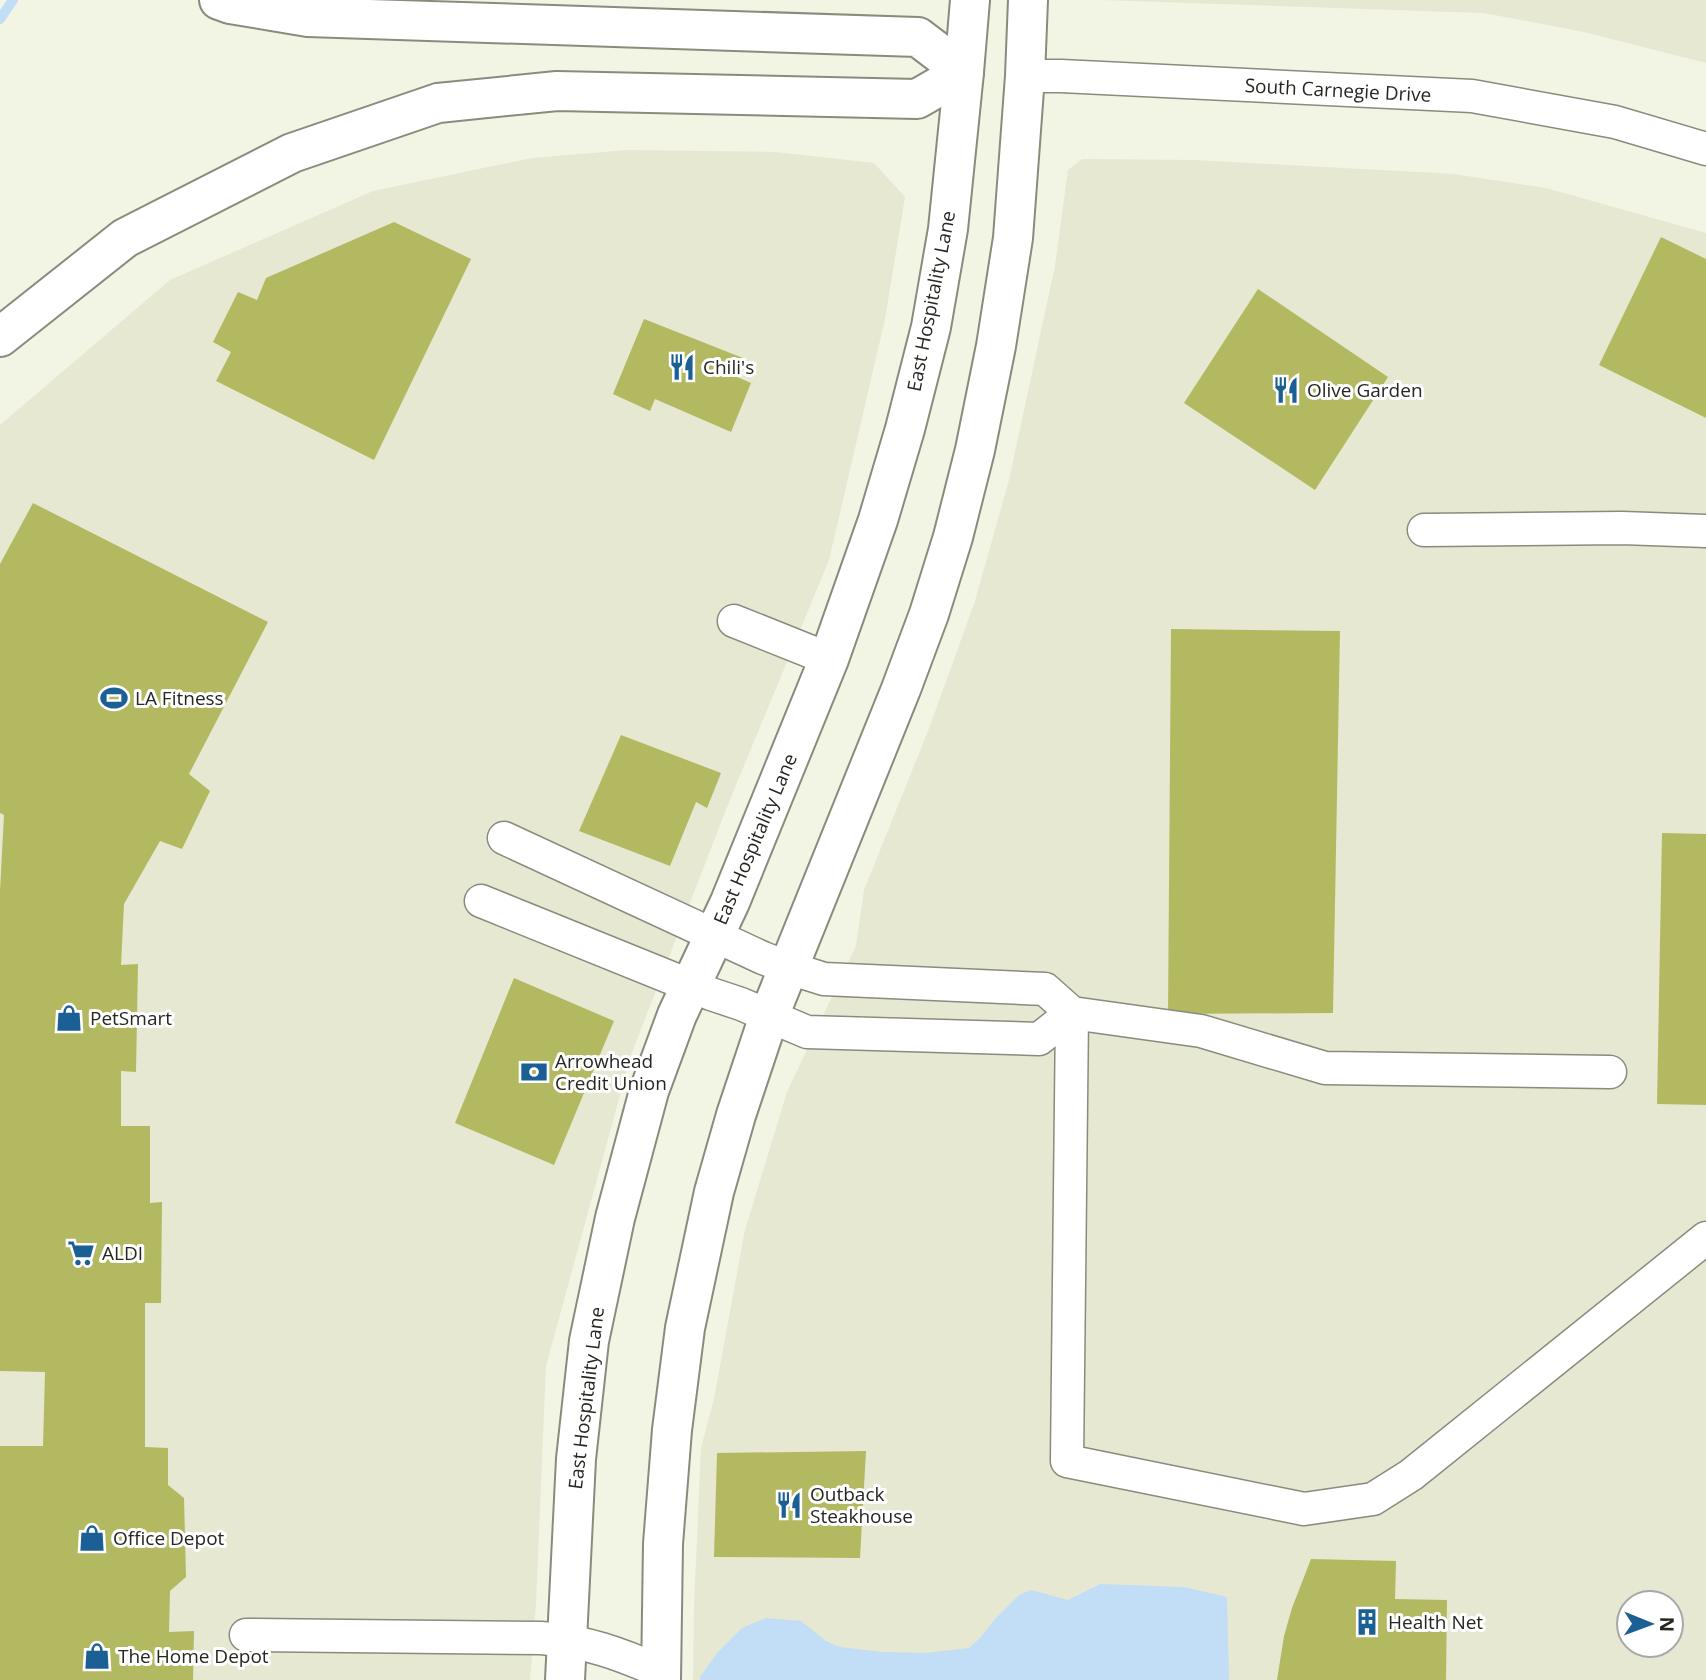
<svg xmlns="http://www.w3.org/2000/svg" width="1706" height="1680" font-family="'Open Sans',sans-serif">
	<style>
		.built { fill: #e6e8d2; fill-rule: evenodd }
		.water { fill: #c2ddf6 }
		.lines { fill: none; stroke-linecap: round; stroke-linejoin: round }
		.stream { stroke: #c2ddf6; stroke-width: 10 }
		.building { fill: #b3b961 }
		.minor-casing { stroke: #898b7d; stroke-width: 35 }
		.major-casing { stroke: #898b7d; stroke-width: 42 }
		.highway-casing { stroke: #898b7d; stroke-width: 42 }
		.minor { stroke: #fff; stroke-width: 32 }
		.major { stroke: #fff; stroke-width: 38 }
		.highway { stroke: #fff; stroke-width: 38 }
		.labels { text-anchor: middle; stroke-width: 6; stroke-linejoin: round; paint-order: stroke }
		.street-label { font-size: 19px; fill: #262721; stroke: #fff }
		.poi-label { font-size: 19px; fill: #262721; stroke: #fff; text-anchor: start }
	</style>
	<rect width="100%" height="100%" fill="#f2f4e4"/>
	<g class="built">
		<path d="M1100,0H1706V63L1584,32L1484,13Z"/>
		<path d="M628,150L775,152L874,163L905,197L885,319L829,560L729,802L631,1055L546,1366L536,1603L530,1680H0V425L170,280L373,191L532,158Z"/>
		<path d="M1082,159L1194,160L1453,174L1546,188L1706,233V1680H693L694,1607L701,1448L714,1399L745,1230L787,1092L856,946L864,890L930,726L975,601L1009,480L1055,266L1068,170ZM1629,1603H1671V1645H1629Z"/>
	</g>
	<path class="water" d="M1100,1584L1184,1587L1227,1597L1229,1680H700V1677L717,1653L742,1628L766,1618L801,1621L826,1641L840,1647L882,1652L926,1653L969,1648L980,1638L995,1619L1019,1595L1031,1590L1068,1600Z"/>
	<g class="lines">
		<path class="stream" d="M0,19L13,0"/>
	</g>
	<g class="building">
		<path d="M394,222L471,259L374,460L216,381L231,352L213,342L238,292L257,300L266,278Z"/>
		<path d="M1661,237L1706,259V418L1599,365Z"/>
		<path d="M1258,289L1388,377L1315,490L1184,403Z"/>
		<path d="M644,319L743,358L735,376L751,383L731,432L655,399L650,411L613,394Z"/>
		<path d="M33,503L268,622L189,774L210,791L182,849L160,841L124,904L121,965L138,964L136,1072L121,1071V1126H150V1203L162,1202L161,1303H145V1447L168,1448V1485L184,1498L186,1577L170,1591L169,1632L194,1631L193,1680H0V1446H43L45,1372L0,1371V891L4,815L0,813V564Z"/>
		<path d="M1171,629L1340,631L1333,1013L1168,1014Z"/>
		<path d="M621,735L721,773L707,808L696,802L670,866L579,831Z"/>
		<path d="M1662,833L1706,834V1105L1657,1104Z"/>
		<path d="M514,978L614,1021L554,1165L455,1123Z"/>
		<path d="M866,1451L860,1558L714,1557L717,1453Z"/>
		<path d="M1311,1559L1396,1561L1395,1599L1447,1600L1446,1680H1277L1284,1636L1292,1608Z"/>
	</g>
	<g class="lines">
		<defs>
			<g id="minor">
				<path d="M1025,76H1061L1472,96L1615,122L1706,149"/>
				<path d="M1424,530L1622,528L1706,531"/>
				<path d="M734,621L829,659"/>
				<path d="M504,838L763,958L789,968L824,979L1045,989L1072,1013L1201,1031L1325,1068L1610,1072"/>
				<path d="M481,901L711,994L741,1004L807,1032L1039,1039L1072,1013"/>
				<path d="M1072,1013L1067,1461L1304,1509L1373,1499L1411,1475L1706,1238"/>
				<path d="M246,1635L541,1638C585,1641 621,1654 661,1672"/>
			</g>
			<g id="major">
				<path d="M565,1680L576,1459L589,1341L615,1218L649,1091L677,1015L730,902L829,659L878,520L905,429L931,327L948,229L964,72L970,0"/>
				<path d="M661,1680L663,1544L672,1430L685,1328L714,1192L736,1115L769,1016L901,689L929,614L953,537L975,450L996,346L1013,238L1025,76L1028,0"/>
			</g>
			<path id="highway" d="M0,337L125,238L292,153L438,103L557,91L917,99L964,72L918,37L308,17L230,4L219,0"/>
		</defs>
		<use href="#minor" class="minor-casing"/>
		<use href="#major" class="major-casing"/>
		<use href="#highway" class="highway-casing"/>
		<use href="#minor" class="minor"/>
		<use href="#major" class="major"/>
		<use href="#highway" class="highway"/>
	</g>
	<defs>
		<symbol id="restaurant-bare" viewBox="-9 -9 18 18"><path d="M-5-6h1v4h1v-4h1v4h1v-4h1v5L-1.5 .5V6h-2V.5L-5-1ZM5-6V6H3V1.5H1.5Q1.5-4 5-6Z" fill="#1b6094" stroke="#fff" stroke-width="2.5" paint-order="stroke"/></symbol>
		<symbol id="stadium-bare" viewBox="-9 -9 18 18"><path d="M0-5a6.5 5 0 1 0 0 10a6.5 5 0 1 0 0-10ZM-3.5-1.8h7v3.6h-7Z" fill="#1b6094" stroke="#fff" stroke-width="2.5" paint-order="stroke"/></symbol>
		<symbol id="shop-bare" viewBox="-9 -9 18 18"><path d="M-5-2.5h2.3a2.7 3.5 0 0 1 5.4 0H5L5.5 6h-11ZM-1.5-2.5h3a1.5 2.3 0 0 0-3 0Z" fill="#1b6094" stroke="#fff" stroke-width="2.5" paint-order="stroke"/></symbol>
		<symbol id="bank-bare" viewBox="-9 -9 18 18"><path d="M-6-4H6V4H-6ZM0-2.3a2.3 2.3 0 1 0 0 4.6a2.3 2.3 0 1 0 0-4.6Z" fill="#1b6094" stroke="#fff" stroke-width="2.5" paint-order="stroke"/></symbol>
		<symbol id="supermarket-bare" viewBox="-9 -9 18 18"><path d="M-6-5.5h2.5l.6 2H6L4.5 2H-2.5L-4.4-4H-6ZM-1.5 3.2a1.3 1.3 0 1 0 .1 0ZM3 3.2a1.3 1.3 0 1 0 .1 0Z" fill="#1b6094" stroke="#fff" stroke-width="2.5" paint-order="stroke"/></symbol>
		<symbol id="building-bare" viewBox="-9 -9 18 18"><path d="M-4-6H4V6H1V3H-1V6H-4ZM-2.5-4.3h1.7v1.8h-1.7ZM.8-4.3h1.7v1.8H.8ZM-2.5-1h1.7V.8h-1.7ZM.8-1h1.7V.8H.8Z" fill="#1b6094" stroke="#fff" stroke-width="2.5" paint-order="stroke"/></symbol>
	</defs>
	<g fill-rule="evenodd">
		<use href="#restaurant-bare" x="663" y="348" width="38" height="38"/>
		<use href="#restaurant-bare" x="1267" y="371" width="38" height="38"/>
		<use href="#stadium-bare" x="95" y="679" width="38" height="38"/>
		<use href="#shop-bare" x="50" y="999" width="38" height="38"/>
		<use href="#bank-bare" x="515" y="1053" width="38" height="38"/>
		<use href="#supermarket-bare" x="62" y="1234" width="38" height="38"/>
		<use href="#restaurant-bare" x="770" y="1486" width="38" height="38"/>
		<use href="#shop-bare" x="73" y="1519" width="38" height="38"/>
		<use href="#building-bare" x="1348" y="1603" width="38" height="38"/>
		<use href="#shop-bare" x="78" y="1637" width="38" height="38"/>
	</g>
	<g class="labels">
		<g class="street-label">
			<text transform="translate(1338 90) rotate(3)" y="7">South Carnegie Drive</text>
			<text transform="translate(931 301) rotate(-79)" y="7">East Hospitality Lane</text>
			<text transform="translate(755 839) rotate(-67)" y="7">East Hospitality Lane</text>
			<text transform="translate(586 1398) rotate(-83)" y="7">East Hospitality Lane</text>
		</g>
		<g class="poi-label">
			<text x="703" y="374">Chili's</text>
			<text x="1307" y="397">Olive Garden</text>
			<text x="135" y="705">LA Fitness</text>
			<text x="90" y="1025">PetSmart</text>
			<text x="555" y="1068">Arrowhead<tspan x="555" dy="22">Credit Union</tspan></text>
			<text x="102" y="1260">ALDI</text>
			<text x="810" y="1501">Outback<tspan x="810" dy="22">Steakhouse</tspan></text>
			<text x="113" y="1545">Office Depot</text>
			<text x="1388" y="1629">Health Net</text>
			<text x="118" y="1663">The Home Depot</text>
		</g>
	</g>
	<g transform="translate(1650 1624) rotate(91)"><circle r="33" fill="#ffffff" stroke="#a8a9a6" stroke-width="2"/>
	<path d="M0-5L12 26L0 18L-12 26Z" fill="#1b6094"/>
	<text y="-10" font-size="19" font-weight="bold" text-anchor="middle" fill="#262721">N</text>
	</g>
</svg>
